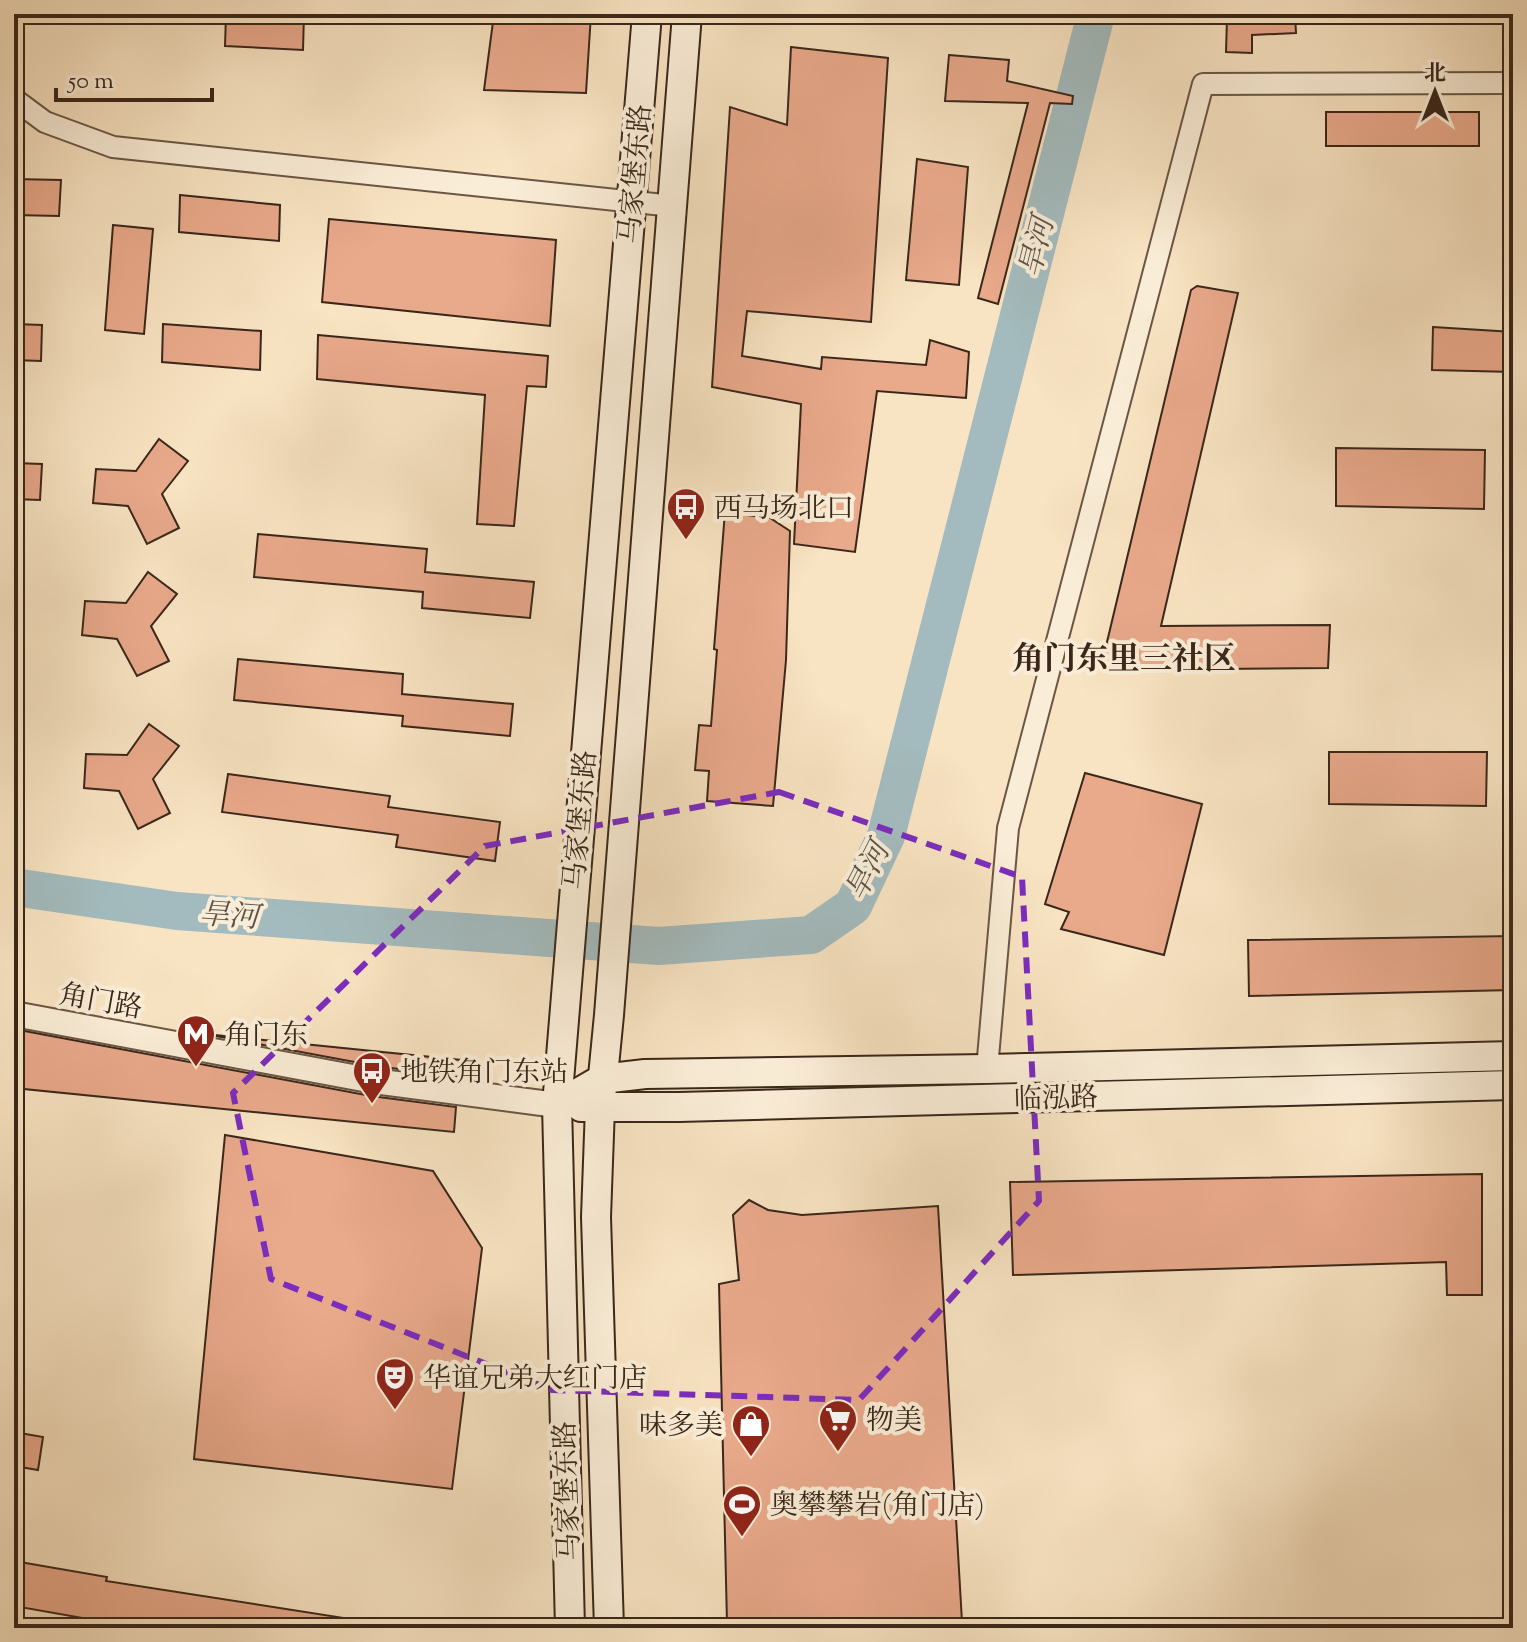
<svg xmlns="http://www.w3.org/2000/svg" width="1527" height="1642" font-family="'Sorts Mill Goudy','Noto Serif SC',serif">
	<style>
		.lines { fill: none; stroke-linecap: round; stroke-linejoin: round }
		.river { stroke: #a3bbbe; stroke-width: 38 }
		.building { fill: #e9a98b; stroke: #3a271a; stroke-width: 2 }
		.minor-casing { stroke: #6a5644; stroke-width: 24 }
		.tertiary-casing { stroke: #6a5644; stroke-width: 28 }
		.secondary-casing { stroke: #3a271a; stroke-width: 32 }
		.minor { stroke: #faedd7; stroke-width: 20 }
		.tertiary { stroke: #faedd7; stroke-width: 24 }
		.secondary { stroke: #faedd7; stroke-width: 28 }
		.marked { fill: none; stroke: #7b2cbf; stroke-width: 6; stroke-dasharray: 16 10; stroke-linejoin: round }
		.labels { text-anchor: middle; stroke-width: 8; stroke-linejoin: round; paint-order: stroke }
		.street-label { font-size: 28px; fill: #3a271a; stroke: #faedd7 }
		.poi-label { font-size: 28px; fill: #3a271a; stroke: #faedd7; text-anchor: start }
		.water-label { font-size: 30px; font-style: italic; fill: #5a534b; stroke: #faedd7 }
		.quarter-label { font-size: 32px; font-weight: bold; fill: #3a271a; stroke: #faedd7 }
	</style>
	<rect width="100%" height="100%" fill="#f8e3c2"/>
	<filter id="stains"><feTurbulence type="fractalNoise" baseFrequency=".0025" numOctaves="4"/><feColorMatrix values="0 0 0 0 .2 0 0 0 0 .09 0 0 0 0 .02 0 0 0 .5 -.17"/></filter>
	<radialGradient id="worn" r=".72"><stop offset=".6" stop-color="#630" stop-opacity="0"/><stop offset="1" stop-color="#630" stop-opacity=".3"/></radialGradient>
	<g class="lines">
		<path class="river" d="M14,887L177,911L659,946L811,935L853,906L886,836L1096,14"/>
	</g>
	<g class="building">
		<path d="M226,14H304L303,50L225,46Z"/>
		<path d="M494,14H591L586,93L484,90Z"/>
		<path d="M1264,14H1295L1296,33L1252,35V53L1226,52L1227,19L1265,20Z"/>
		<path d="M791,47L888,58L871,322L747,311L742,356L821,369L822,357L926,365L930,340L969,352L966,398L877,391L855,552L794,544L801,404L712,387L730,107L787,125Z"/>
		<path d="M949,55L1009,60L1007,81L1073,96L1072,104L1050,103L998,304L978,298L1028,103L945,101Z"/>
		<rect x="1326" y="112" width="153" height="34"/>
		<path d="M917,159L968,167L959,285L906,280Z"/>
		<path d="M14,179L61,180L59,216L14,215Z"/>
		<path d="M180,195L280,205L279,241L179,232Z"/>
		<path d="M329,219L556,240L550,326L322,302Z"/>
		<path d="M113,225L153,229L144,334L105,330Z"/>
		<path d="M1197,286L1238,293L1161,626L1330,625L1328,668L1105,670L1107,642L1191,290Z"/>
		<path d="M14,324L42,325L41,361L14,360Z"/>
		<path d="M163,324L261,331L260,370L162,362Z"/>
		<path d="M1433,327L1513,332V372L1432,370Z"/>
		<path d="M318,335L548,356L546,387L527,386L514,526L477,524L485,395L317,379Z"/>
		<path d="M159,439L188,461L162,494L179,528L147,544L128,506L93,503L96,469L136,471Z"/>
		<path d="M1336,448L1485,450L1484,509L1336,506Z"/>
		<path d="M14,463L42,464L40,500L14,499Z"/>
		<path d="M725,512L770,518L790,531L786,660L773,806L707,801L709,771L695,770L699,725L711,726L717,650L714,649Z"/>
		<path d="M258,534L427,549L425,572L534,582L530,618L422,608L423,592L254,577Z"/>
		<path d="M148,572L177,594L151,626L169,661L137,676L117,639L82,635L85,601L126,603Z"/>
		<path d="M238,659L403,674L402,694L513,704L510,736L402,726L403,716L234,700Z"/>
		<path d="M149,724L179,746L153,779L170,813L138,829L119,791L84,788L86,754L127,755Z"/>
		<path d="M1329,752H1487L1486,806L1329,804Z"/>
		<path d="M1085,773L1202,804L1164,955L1061,929L1069,912L1045,904Z"/>
		<path d="M228,774L390,796L388,807L500,822L495,861L396,847L398,835L222,812Z"/>
		<path d="M1513,936V990L1249,996L1248,940Z"/>
		<path d="M14,1029L371,1096L456,1107L454,1132L14,1088Z"/>
		<path d="M205,1034L461,1060L459,1077L376,1066Z"/>
		<path d="M225,1135L433,1171L482,1248L452,1489L194,1459Z"/>
		<path d="M1482,1174V1295H1447L1446,1262L1013,1275L1010,1182Z"/>
		<path d="M749,1200L768,1210L802,1215L938,1206L962,1622L727,1623L719,1284L739,1280L733,1215Z"/>
		<path d="M14,1432L43,1437L38,1470L14,1466Z"/>
		<path d="M14,1561L107,1577L106,1581L344,1618L343,1628H127L128,1626L14,1606Z"/>
	</g>
	<g class="lines">
		<defs>
			<g id="minor">
				<path d="M14,99L45,122L113,147L673,206"/>
				<path d="M987,1069L1008,828L1203,84L1513,83"/>
			</g>
			<path id="tertiary" d="M14,1014L374,1081L557,1105"/>
			<g id="secondary">
				<path d="M557,1105L602,1079L645,1074L987,1069L1513,1056"/>
				<path d="M581,1107H679L1513,1085"/>
				<path d="M570,1628L557,1105L647,14"/>
				<path d="M609,1628L596,1217L600,1107L609,1015L687,14"/>
			</g>
		</defs>
		<use href="#minor" class="minor-casing"/>
		<use href="#tertiary" class="tertiary-casing"/>
		<use href="#secondary" class="secondary-casing"/>
		<use href="#minor" class="minor"/>
		<use href="#tertiary" class="tertiary"/>
		<use href="#secondary" class="secondary"/>
	</g>
	<path class="marked" d="M779,792L1022,877L1039,1201L859,1400L552,1390L271,1279L233,1093L485,846Z"/>
	<defs>
		<symbol id="bus-pin" viewBox="-11 -11 22 30"><path d="M0 17L-7.5 6A9.5 9.5 0 1 1 7.5 6Z" fill="#8f2418" stroke="#faedd7"/><path d="M-5-6H5V4H4V6H2V4H-2V6H-4V4H-5ZM-3.5-4V0h7V-4ZM-3.5 1.2v1.5H-2V1.2ZM2 1.2v1.5H3.5V1.2Z" fill="#fff"/></symbol>
		<symbol id="metro-pin" viewBox="-11 -11 22 30"><path d="M0 17L-7.5 6A9.5 9.5 0 1 1 7.5 6Z" fill="#8f2418" stroke="#faedd7"/><path d="M-5.5 5V-5H-3L0 0L3-5H5.5V5H3V-.5L0 4L-3-.5V5Z" fill="#fff"/></symbol>
		<symbol id="theatre-pin" viewBox="-11 -11 22 30"><path d="M0 17L-7.5 6A9.5 9.5 0 1 1 7.5 6Z" fill="#8f2418" stroke="#faedd7"/><path d="M-5-5.5Q0-4 5-5.5V0Q5 5 0 6Q-5 5-5 0ZM-3.3-2.5H-1v1.5H-3.3ZM1-2.5H3.3v1.5H1ZM-2.8 1Q0 5.5 2.8 1Z" fill="#fff"/></symbol>
		<symbol id="supermarket-pin" viewBox="-11 -11 22 30"><path d="M0 17L-7.5 6A9.5 9.5 0 1 1 7.5 6Z" fill="#8f2418" stroke="#faedd7"/><path d="M-6-5.5h2.5l.6 2H6L4.5 2H-2.5L-4.4-4H-6ZM-1.5 3.2a1.3 1.3 0 1 0 .1 0ZM3 3.2a1.3 1.3 0 1 0 .1 0Z" fill="#fff"/></symbol>
		<symbol id="shop-pin" viewBox="-11 -11 22 30"><path d="M0 17L-7.5 6A9.5 9.5 0 1 1 7.5 6Z" fill="#8f2418" stroke="#faedd7"/><path d="M-5-2.5h2.3a2.7 3.5 0 0 1 5.4 0H5L5.5 6h-11ZM-1.5-2.5h3a1.5 2.3 0 0 0-3 0Z" fill="#fff"/></symbol>
		<symbol id="stadium-pin" viewBox="-11 -11 22 30"><path d="M0 17L-7.5 6A9.5 9.5 0 1 1 7.5 6Z" fill="#8f2418" stroke="#faedd7"/><path d="M0-5a6.5 5 0 1 0 0 10a6.5 5 0 1 0 0-10ZM-3.5-1.8h7v3.6h-7Z" fill="#fff"/></symbol>
	</defs>
	<g fill-rule="evenodd">
		<use href="#bus-pin" x="664" y="485" width="44" height="60"/>
		<use href="#metro-pin" x="174" y="1012" width="44" height="60"/>
		<use href="#bus-pin" x="350" y="1049" width="44" height="60"/>
		<use href="#theatre-pin" x="373" y="1355" width="44" height="60"/>
		<use href="#supermarket-pin" x="816" y="1397" width="44" height="60"/>
		<use href="#shop-pin" x="729" y="1402" width="44" height="60"/>
		<use href="#stadium-pin" x="720" y="1482" width="44" height="60"/>
	</g>
	<g class="labels">
		<g class="street-label">
			<text transform="translate(634 174) rotate(-85)" y="10">马家堡东路</text>
			<text transform="translate(579 820) rotate(-85)" y="10">马家堡东路</text>
			<text transform="translate(101 1000) rotate(10)" y="10">角门路</text>
			<text transform="translate(1056 1097) rotate(-2)" y="10">临泓路</text>
			<text transform="translate(566 1491) rotate(-92)" y="10">马家堡东路</text>
		</g>
		<g class="poi-label">
			<text x="714" y="517">西马场北口</text>
			<text x="224" y="1044">角门东</text>
			<text x="400" y="1081">地铁角门东站</text>
			<text x="423" y="1387">华谊兄弟大红门店</text>
			<text x="866" y="1429">物美</text>
			<text x="723" y="1434" text-anchor="end">味多美</text>
			<text x="770" y="1514">奥攀攀岩(角门店)</text>
		</g>
		<g class="water-label">
			<text transform="translate(1036 247) rotate(-76)" y="10">旱河</text>
			<text transform="translate(867 871) rotate(-63)" y="10">旱河</text>
			<text transform="translate(229 915) rotate(4)" y="10">旱河</text>
		</g>
		<g class="quarter-label">
			<text x="1124" y="669">角门东里三社区</text>
		</g>
	</g>
	<rect width="1527" height="1642" fill="none" stroke="#f8e3c2" stroke-width="48"/>
	<rect x="16" y="16" width="1495" height="1610" fill="none" stroke="#3a271a" stroke-width="4"/>
	<rect x="24" y="24" width="1479" height="1594" fill="none" stroke="#3a271a" stroke-width="2"/>
	<g transform="translate(1435 92)" stroke="#faedd7" stroke-width="6" paint-order="stroke">
	<path d="M0-6L14 30L0 20L-14 30Z" fill="#3a271a"/>
	<text y="-12" font-size="22" font-weight="bold" text-anchor="middle" fill="#3a271a">北</text>
	</g>
	<path d="M56 88v12h156v-12" fill="none" stroke="#3a271a" stroke-width="4"/>
	<text x="68" y="88" font-size="24" fill="#3a271a" stroke="#faedd7" stroke-width="6" paint-order="stroke">50 m</text>
	<rect width="100%" height="100%" filter="url(#stains)"/>
	<rect width="100%" height="100%" fill="url(#worn)"/>
</svg>
